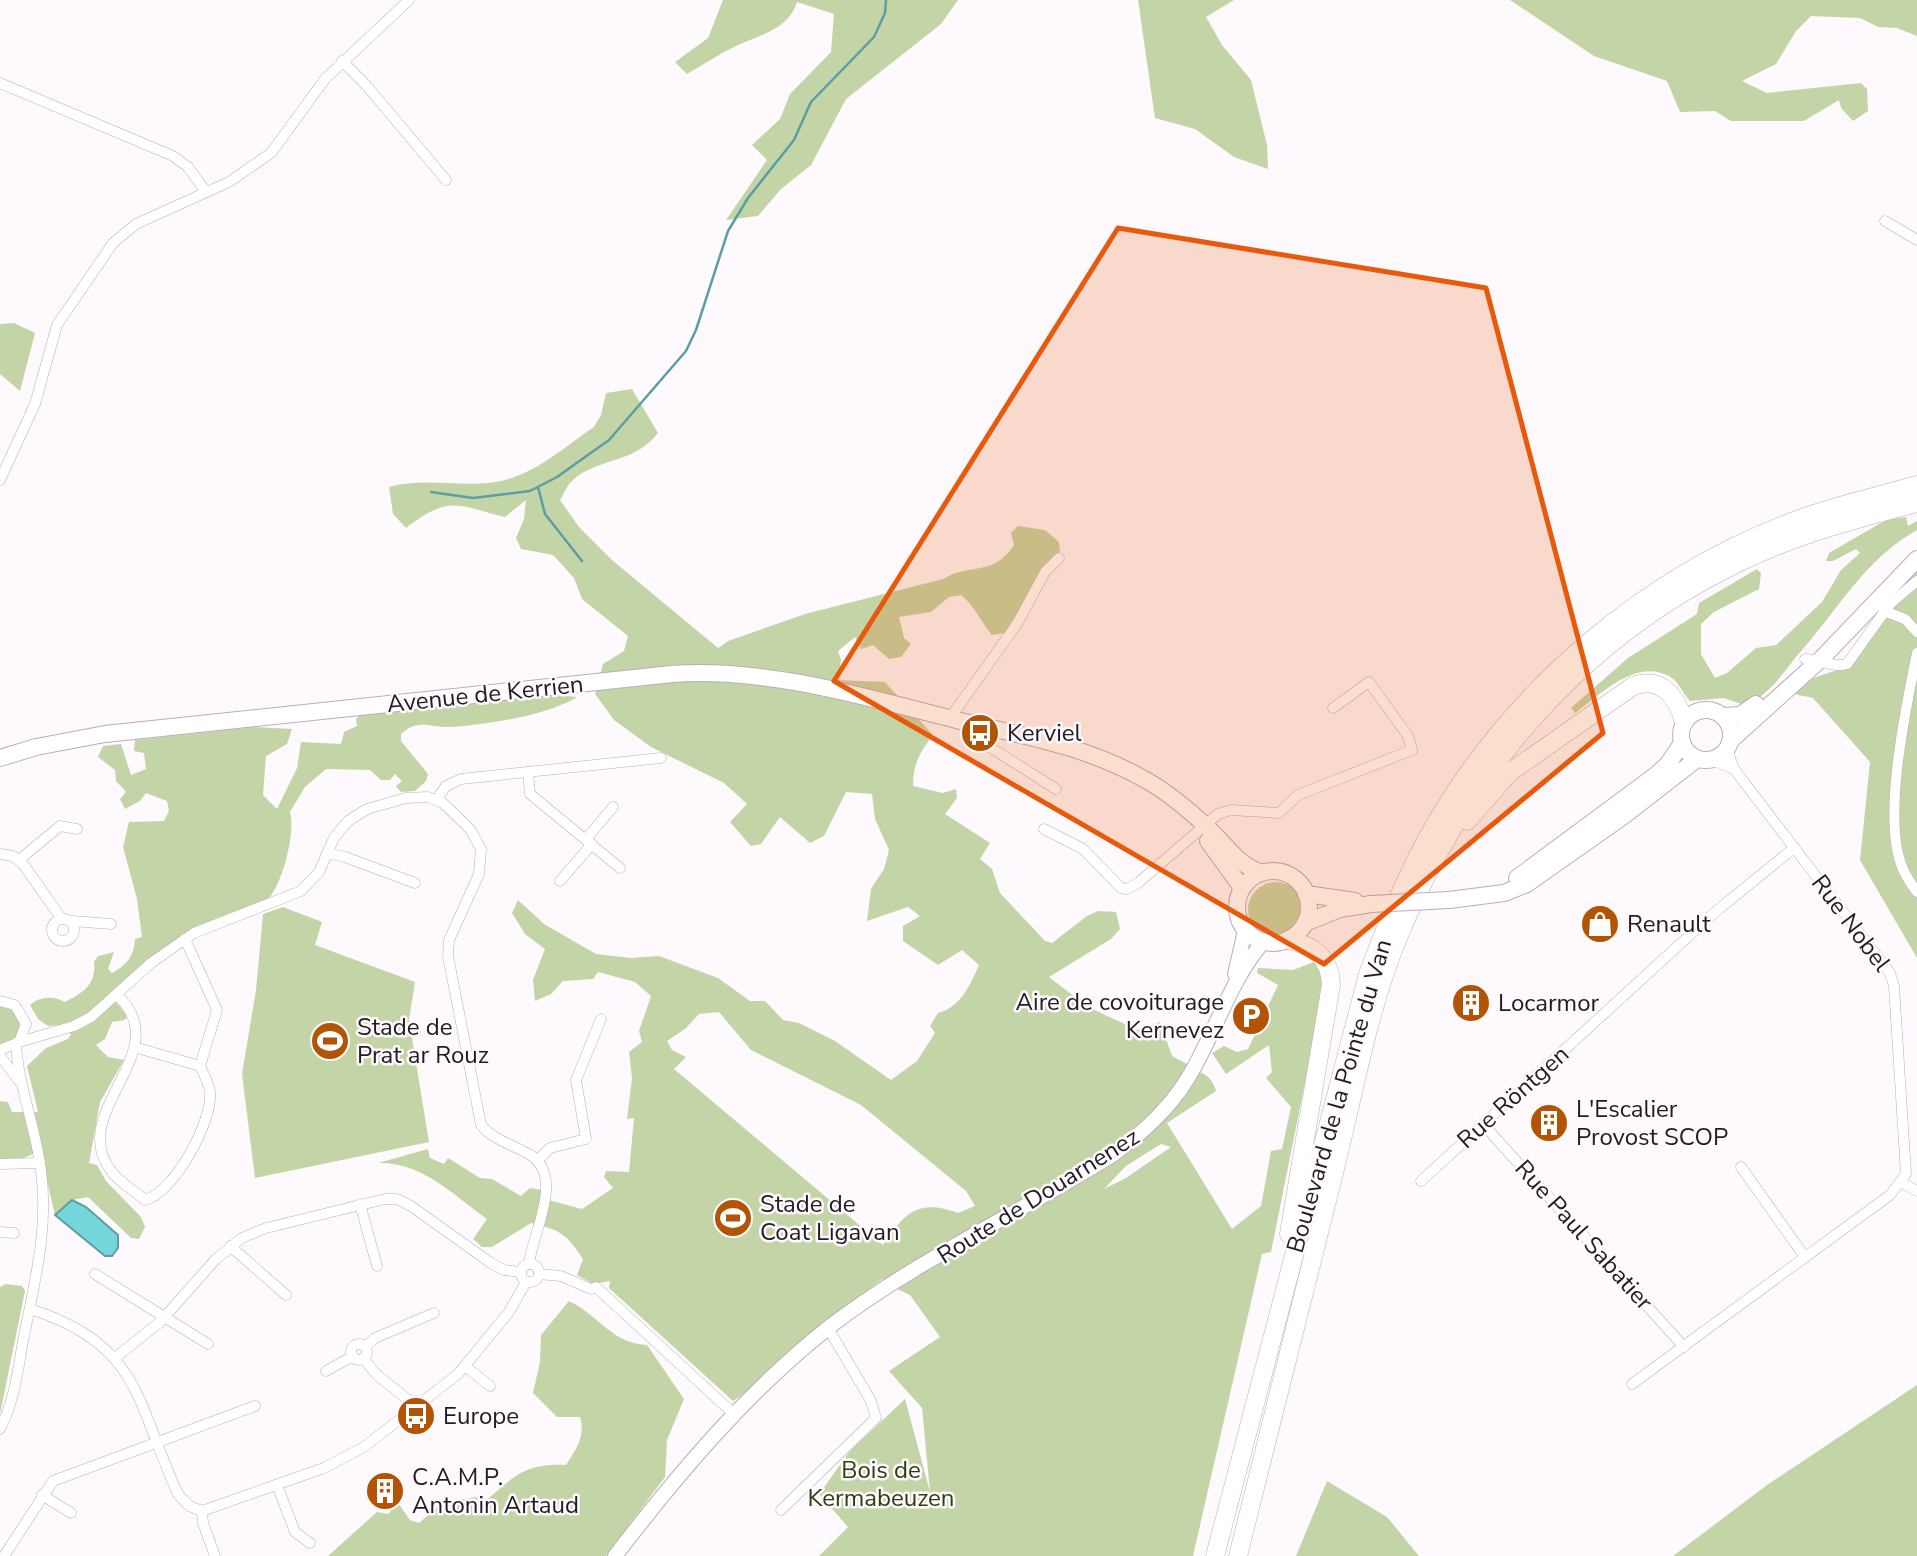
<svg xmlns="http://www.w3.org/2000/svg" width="1917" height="1556" font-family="'Nunito Sans',sans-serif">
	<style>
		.green { fill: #c3d5a7; fill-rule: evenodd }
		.water { fill: #74d6db; stroke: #5b9ea4; stroke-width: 2 }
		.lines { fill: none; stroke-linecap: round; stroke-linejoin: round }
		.stream { stroke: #5b9ea4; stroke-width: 2.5 }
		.street-casing { stroke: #beabbe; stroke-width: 11 }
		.secondary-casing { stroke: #beabbe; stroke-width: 16 }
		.primary-casing { stroke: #beabbe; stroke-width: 18 }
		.highway-casing { stroke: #beabbe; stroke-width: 19 }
		.street { stroke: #fff; stroke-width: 10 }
		.secondary { stroke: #fff; stroke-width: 14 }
		.primary { stroke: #fff; stroke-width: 16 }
		.highway { stroke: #fff; stroke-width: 18 }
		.primary-bridge-casing { stroke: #beabbe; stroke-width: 18; stroke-linecap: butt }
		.primary-bridge { stroke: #fff; stroke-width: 16 }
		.marked { fill: #e8590c; fill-opacity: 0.2; stroke: #e8590c; stroke-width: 5; stroke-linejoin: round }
		.labels { text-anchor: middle; stroke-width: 5; stroke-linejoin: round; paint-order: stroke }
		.street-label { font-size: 24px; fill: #221b22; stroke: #fdf9fd }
		.poi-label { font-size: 24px; fill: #221b22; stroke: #fdf9fd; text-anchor: start }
		.park-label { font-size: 24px; fill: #2e3e0e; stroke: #fdf9fd }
	</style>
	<rect width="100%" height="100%" fill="#fdf9fd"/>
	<g class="green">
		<path d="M723,0H958L941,24L846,99L811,165L781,189L758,216L726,220L767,160L752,145L780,119L790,94L831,52L834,14L797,2C789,29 760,35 736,46C719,54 703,65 687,74L675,62L708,38Z"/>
		<path d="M1138,0H1234L1206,17L1222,45L1251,80L1267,145L1268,169L1234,157L1195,129L1155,118Z"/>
		<path d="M1510,0H1917V36L1897,28L1878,27L1860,18L1811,16L1796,31L1776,64L1742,81L1767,93L1861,83L1867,89L1868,111L1853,121L1841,108L1839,100L1804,121H1731L1715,111L1680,112L1667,81L1594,56Z"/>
		<path d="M14,323L35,333L20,391L0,374V324Z"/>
		<path d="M632,389L658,433C633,465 597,457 572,481C567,485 564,494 560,500L579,527L612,560L718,648L728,641L805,614L943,579C970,562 992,578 1014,545L1011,533L1018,526L1045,530L1059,542L1060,552L1046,564L1005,633L992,635C981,622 974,605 961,595L949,597L931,612L899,617L904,638L911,644L901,657L889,659L873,645L861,649L855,637L838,651L841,660L838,680L885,682L933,735C920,752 913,764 913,786L943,793L956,789L957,798L945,814L990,843L980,859L992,869L1000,893L1045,941L1052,943L1087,916L1098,911L1116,912L1120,929L1111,939L1049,977L1088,1007L1138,1030L1160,1022L1172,1056L1187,1064L1188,1069C1202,1071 1212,1076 1216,1091L1167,1123L1232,1229L1261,1206L1271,1151L1282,1149L1291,1107L1266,1078L1272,1072L1269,1045L1226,1074L1212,1053L1224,1046L1237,1052L1248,1049L1278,985L1257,973L1258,968L1293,970L1319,960L1323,974L1322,998L1271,1252L1262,1254L1193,1556H819L848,1527L819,1494L850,1451L905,1399L930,1492L922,1408L889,1371L940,1337L910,1295L884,1283L883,1279C850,1302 820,1326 790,1352C769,1370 757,1386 733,1401L609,1288L610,1281L593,1284L577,1275L583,1259C566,1233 560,1230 531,1223L492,1247H482L473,1239L487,1219C452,1194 422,1162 378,1163L428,1149L430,1158L444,1164L448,1158L480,1178L492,1179L521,1196L530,1188L542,1190L541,1198L582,1209L613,1188L604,1177L606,1171L629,1172L634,1118L627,1119L632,1078L629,1052L642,1042L639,1031L651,996L635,982L598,972L593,979L563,981L551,994L535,1001L533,980L545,949L525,934L512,913L518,900L544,924L596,954L631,958L659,956L718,978L750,1001H765L783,1020L799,1023L835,1041L891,1080L917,1061L935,1033L930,1026L938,1013C960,1008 971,984 979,965L962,950L938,965L903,941V926L920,916L908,907L867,921L871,889L884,869L889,850L875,819L872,794L846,792L824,836L810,843L780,817L761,844L751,846L730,822L747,804L724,783L651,747L614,720L595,694L603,664L624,651L628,636L582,599L574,578L553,555L521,549L516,538L524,519L526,500L505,517C456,505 449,495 406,528L393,514L389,487C430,475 477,493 517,476C544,466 570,443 594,427L601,415L606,393ZM719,1012L751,1050L861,1105L966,1191L975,1206L958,1213C917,1198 904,1214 883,1245L674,1069L686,1057L672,1050L667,1041L685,1029L699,1014ZM1161,1144L1171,1147L1126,1178L1104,1189L1126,1166Z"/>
		<path d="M1906,517L1908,526L1917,521V530C1865,559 1840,607 1802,650C1784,670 1771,696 1744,705L1724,698L1690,701C1682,693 1679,681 1669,676C1635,658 1600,695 1575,713L1571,708L1628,658L1697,614L1699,603L1757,569L1761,573L1759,589L1714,612L1701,624V654L1715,678L1727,673L1756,648L1776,645L1822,602L1841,570L1860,553L1856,549L1833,561H1826L1829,553L1886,520Z"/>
		<path d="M1917,568V958L1860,860L1870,762L1813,698L1794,694L1813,678L1852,665L1892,607L1908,589L1906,579Z"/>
		<path d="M534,693L577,697C549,715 485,725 451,727C430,728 419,718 401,734V741L428,774L426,781L415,791L401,792L396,786L402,781L395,774L390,780H381L370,770L326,769L305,787L290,812C296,832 282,886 267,900L179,939L156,954L111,996L127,1015L125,1020L112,1022L105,1039L96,1045L108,1057L124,1060L100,1102L89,1163L97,1165L106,1181L141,1217L145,1227L139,1239L131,1238L88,1197L72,1200L55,1215L40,1151L17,1161L0,1160V1101L8,1102L12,1112H38L27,1066L46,1048L68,1039L71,1034L63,1025L48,1026L38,1019L30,1005C40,996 54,996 65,1002C84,992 96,985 94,962L98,956L114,952L108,969L112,973C127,965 134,956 135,939L142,937L137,899L123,847L129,822L164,821L169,811L167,801L146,793L140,801L125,809L120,799L126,792L116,781L115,770L98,757L103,746L121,744L131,775L146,769L144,753L134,751L135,740L252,727L292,729L287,744L266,756L263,795L277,809L297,768L301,742L341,744L344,732L357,726L356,719L362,712Z"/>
		<circle cx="1276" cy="910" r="28"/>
		<path d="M283,907L322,922L315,945L415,982L409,1020L429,1142L255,1178L242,1074L256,990L263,914Z"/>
		<path d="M0,1006L12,1010L20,1022L18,1034L13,1040L0,1044Z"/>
		<path d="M6,1284L22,1286L25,1291L0,1414V1287Z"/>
		<path d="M569,1301C600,1316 611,1343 647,1345L684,1399L667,1440L665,1477L606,1556H328L377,1512L388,1514L398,1503L410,1520L419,1523L443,1502L477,1497L479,1506C512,1480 520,1463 566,1465C576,1449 586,1436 580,1417H557L533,1393L540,1362L541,1335Z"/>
		<path d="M1917,1385V1556H1673L1767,1485Z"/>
		<path d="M1327,1481L1387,1517L1419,1556H1296Z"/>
	</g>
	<path class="water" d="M72,1200L86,1207L118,1235V1248L112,1256H105L55,1215Z"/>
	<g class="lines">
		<g class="stream">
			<path d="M538,487L545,514L582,561"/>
			<path d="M431,492L473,498L530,491L557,477L609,440L686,351L696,330L728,231L748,198L794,140L811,102L874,37L885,13L886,0"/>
		</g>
		<defs>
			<g id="street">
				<path d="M342,61L366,85L446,180"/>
				<path d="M0,83L173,156L188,167L206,192"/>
				<path d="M1885,221L1917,240"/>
				<path d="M0,480L35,404L57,325L113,243L136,224L229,182L271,153L325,79L409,0"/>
				<path d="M1884,611L1905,619L1917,632"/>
				<path d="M1917,653C1906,707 1883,814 1901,864C1904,874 1911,884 1917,892"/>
				<path d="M1805,659C1820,659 1833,668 1847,664L1890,604L1917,581"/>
				<path d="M950,718L1017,624L1045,572L1059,558"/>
				<path d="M968,722L966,732L1056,789"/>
				<path d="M1711,760L1734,769"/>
				<path d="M528,772L530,794L620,868"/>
				<path d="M437,799L446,786L461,779L661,758"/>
				<path d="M1044,829L1083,849L1121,888L1127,889L1138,883L1218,814L1231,810L1279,813L1298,795L1412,750L1408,736L1369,682L1333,708"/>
				<path d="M586,839L613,807"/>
				<path d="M327,853L345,857L415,883"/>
				<path d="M0,854L13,856L23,864L61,918"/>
				<path d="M19,860L60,826L77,829"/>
				<path d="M560,881L592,844"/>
				<circle cx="63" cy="930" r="11"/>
				<path d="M72,921L111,924"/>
				<path d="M185,939L217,1010L200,1066"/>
				<path d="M117,995C179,1052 64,1112 112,1172C120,1183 135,1191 145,1200C174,1193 213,1121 210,1092C209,1083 203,1073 200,1066L134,1047"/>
				<path d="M0,1001L15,1005L26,1024L19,1042L0,1050"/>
				<path d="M19,1042L74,1026L91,1017L151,963L194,933L301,891L319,872L334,838L348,821L367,809L406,798L428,797L443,803L470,829L481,849L479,874L449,940L448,956L481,1125C494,1141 515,1145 532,1156C564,1179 532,1234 529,1264"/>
				<path d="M0,1056L19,1081"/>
				<path d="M1483,1124L1684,1347"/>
				<path d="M537,1161L550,1148L586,1139L576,1080L601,1019"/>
				<path d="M0,1164L40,1163"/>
				<path d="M1741,1167L1805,1257"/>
				<path d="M1421,1181L1714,913L1794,848"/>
				<path d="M1902,1183L1917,1191"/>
				<path d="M360,1204L377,1266"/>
				<path d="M0,1232L14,1233"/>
				<path d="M230,1246L286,1295"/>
				<circle cx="530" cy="1273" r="9"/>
				<path d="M95,1274L208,1344"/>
				<path d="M539,1274L561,1276L591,1289"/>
				<path d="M596,1287L735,1415"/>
				<path d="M30,1309C141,1344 136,1403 178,1494L189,1506L202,1511L324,1468L364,1447L458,1374L509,1312L526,1282"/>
				<circle cx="359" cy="1352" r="8"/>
				<path d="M365,1347L375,1338L434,1313"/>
				<path d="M115,1358L160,1322L216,1259L242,1238L266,1228L385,1199H397L411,1206L491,1263L504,1270L520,1272"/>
				<path d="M363,1358L377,1375L417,1407"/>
				<path d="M465,1366L490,1386"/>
				<path d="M326,1371L353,1356"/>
				<path d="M1632,1384L1890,1195L1906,1174L1894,986L1890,973L1734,769L1727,749"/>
				<path d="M0,1429C14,1403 18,1370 23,1341C34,1285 49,1229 41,1171C36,1128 19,1089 16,1045"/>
				<path d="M277,1485L295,1532L310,1543"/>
				<path d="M42,1495L71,1513"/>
				<path d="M781,1510L876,1418L871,1401L828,1328"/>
				<path d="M202,1511L203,1523L215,1556"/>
				<path d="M4,1556L53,1481L255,1406"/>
			</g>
			<g id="secondary">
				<path d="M1235,974L1245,931"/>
				<path d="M615,1556C678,1474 746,1393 828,1328C915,1261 1021,1212 1114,1154C1143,1132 1169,1109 1188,1078C1215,1034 1229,982 1263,942"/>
			</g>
			<g id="primary">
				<circle cx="1706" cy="735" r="25"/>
				<path d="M1724,716L1740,715L1756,704"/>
				<path d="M1731,740L1821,659L1917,559"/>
				<path d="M0,758L36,747L105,734L672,674C768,667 872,699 965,722C1025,736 1087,747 1142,778C1167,791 1189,810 1210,830C1226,845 1239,866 1262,873"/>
				<path d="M1208,841L1242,888"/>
				<circle cx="1273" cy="907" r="36"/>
				<path d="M1517,878L1656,775L1668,764L1682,743"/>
				<path d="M1306,894L1355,901"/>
				<path d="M1449,900L1504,893L1527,884L1625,815L1697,759"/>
				<path d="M1305,923L1340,909L1371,904"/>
			</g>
			<g id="highway">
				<path d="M1467,821L1509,773L1633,686C1662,676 1677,697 1684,722"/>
				<path d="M1289,940C1314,946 1330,957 1331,985L1289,1234"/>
				<path d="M1215,1556L1368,974C1387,924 1406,875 1433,828C1515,686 1650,572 1805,517C1841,504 1879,496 1917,485"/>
				<path d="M1238,1556C1270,1427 1302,1298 1335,1169C1353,1097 1366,1022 1392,953C1457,785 1573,642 1738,563C1795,535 1856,519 1917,503"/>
			</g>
		</defs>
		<use href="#street" class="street-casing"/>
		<use href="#secondary" class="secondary-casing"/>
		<use href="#primary" class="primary-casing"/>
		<use href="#highway" class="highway-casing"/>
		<use href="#street" class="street"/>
		<use href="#secondary" class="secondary"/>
		<use href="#primary" class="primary"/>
		<use href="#highway" class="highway"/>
		<defs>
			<path id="primary-bridge" d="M1371,904L1449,900"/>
		</defs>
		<use href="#primary-bridge" class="primary-bridge-casing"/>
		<use href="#primary-bridge" class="primary-bridge"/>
	</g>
	<path class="marked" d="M1118,228L1486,288L1603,733L1324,964L834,681Z"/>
	<defs>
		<symbol id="bus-disc" viewBox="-11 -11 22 22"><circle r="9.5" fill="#b25403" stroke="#fdf9fd"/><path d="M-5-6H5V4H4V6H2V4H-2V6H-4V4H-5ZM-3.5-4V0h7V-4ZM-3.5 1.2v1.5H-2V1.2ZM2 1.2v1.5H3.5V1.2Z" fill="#fff"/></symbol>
		<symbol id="shop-disc" viewBox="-11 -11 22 22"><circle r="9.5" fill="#b25403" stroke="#fdf9fd"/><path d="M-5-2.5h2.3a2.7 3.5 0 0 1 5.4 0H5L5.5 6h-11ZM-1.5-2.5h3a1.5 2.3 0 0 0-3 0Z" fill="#fff"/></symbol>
		<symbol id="building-disc" viewBox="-11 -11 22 22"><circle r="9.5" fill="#b25403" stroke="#fdf9fd"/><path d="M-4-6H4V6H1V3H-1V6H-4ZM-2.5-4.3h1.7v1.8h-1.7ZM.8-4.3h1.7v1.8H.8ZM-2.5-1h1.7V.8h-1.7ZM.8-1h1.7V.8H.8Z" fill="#fff"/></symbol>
		<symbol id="parking-disc" viewBox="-11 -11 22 22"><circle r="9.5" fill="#b25403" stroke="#fdf9fd"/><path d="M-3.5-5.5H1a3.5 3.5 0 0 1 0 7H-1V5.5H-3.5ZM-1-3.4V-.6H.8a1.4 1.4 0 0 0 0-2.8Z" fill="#fff"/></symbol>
		<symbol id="stadium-disc" viewBox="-11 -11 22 22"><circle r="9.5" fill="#b25403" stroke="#fdf9fd"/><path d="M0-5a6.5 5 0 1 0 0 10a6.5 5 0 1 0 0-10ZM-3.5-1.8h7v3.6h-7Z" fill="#fff"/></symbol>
	</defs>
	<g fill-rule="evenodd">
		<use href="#bus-disc" x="958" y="711" width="44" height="44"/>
		<use href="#shop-disc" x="1578" y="902" width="44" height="44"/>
		<use href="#building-disc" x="1449" y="981" width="44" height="44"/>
		<use href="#parking-disc" x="1229" y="994" width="44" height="44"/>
		<use href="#stadium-disc" x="308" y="1019" width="44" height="44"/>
		<use href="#building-disc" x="1527" y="1101" width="44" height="44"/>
		<use href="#stadium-disc" x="711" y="1196" width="44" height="44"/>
		<use href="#bus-disc" x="394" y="1394" width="44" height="44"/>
		<use href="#building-disc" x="363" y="1469" width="44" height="44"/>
	</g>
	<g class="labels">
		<g class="street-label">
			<text transform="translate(485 694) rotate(-6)" y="8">Avenue de Kerrien</text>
			<text transform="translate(1851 923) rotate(53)" y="8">Rue Nobel</text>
			<text transform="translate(1339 1096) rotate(-74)" y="8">Boulevard de la Pointe du Van</text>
			<text transform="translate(1513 1097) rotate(-42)" y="8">Rue Röntgen</text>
			<text transform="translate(1038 1196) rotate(-32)" y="8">Route de Douarnenez</text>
			<text transform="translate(1584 1235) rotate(48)" y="8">Rue Paul Sabatier</text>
		</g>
		<g class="poi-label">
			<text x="1007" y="741">Kerviel</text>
			<text x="1627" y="932">Renault</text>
			<text x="1224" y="1010" text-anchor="end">Aire de covoiturage<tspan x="1224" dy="28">Kernevez</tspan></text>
			<text x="1498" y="1011">Locarmor</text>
			<text x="357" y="1035">Stade de<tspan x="357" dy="28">Prat ar Rouz</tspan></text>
			<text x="1576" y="1117">L'Escalier<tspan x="1576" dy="28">Provost SCOP</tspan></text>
			<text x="760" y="1212">Stade de<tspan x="760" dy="28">Coat Ligavan</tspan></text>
			<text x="443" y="1424">Europe</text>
			<text x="412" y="1485">C.A.M.P.<tspan x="412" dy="28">Antonin Artaud</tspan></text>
		</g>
		<g class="park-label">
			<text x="881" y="1478">Bois de<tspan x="881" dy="28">Kermabeuzen</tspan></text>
		</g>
	</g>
</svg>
